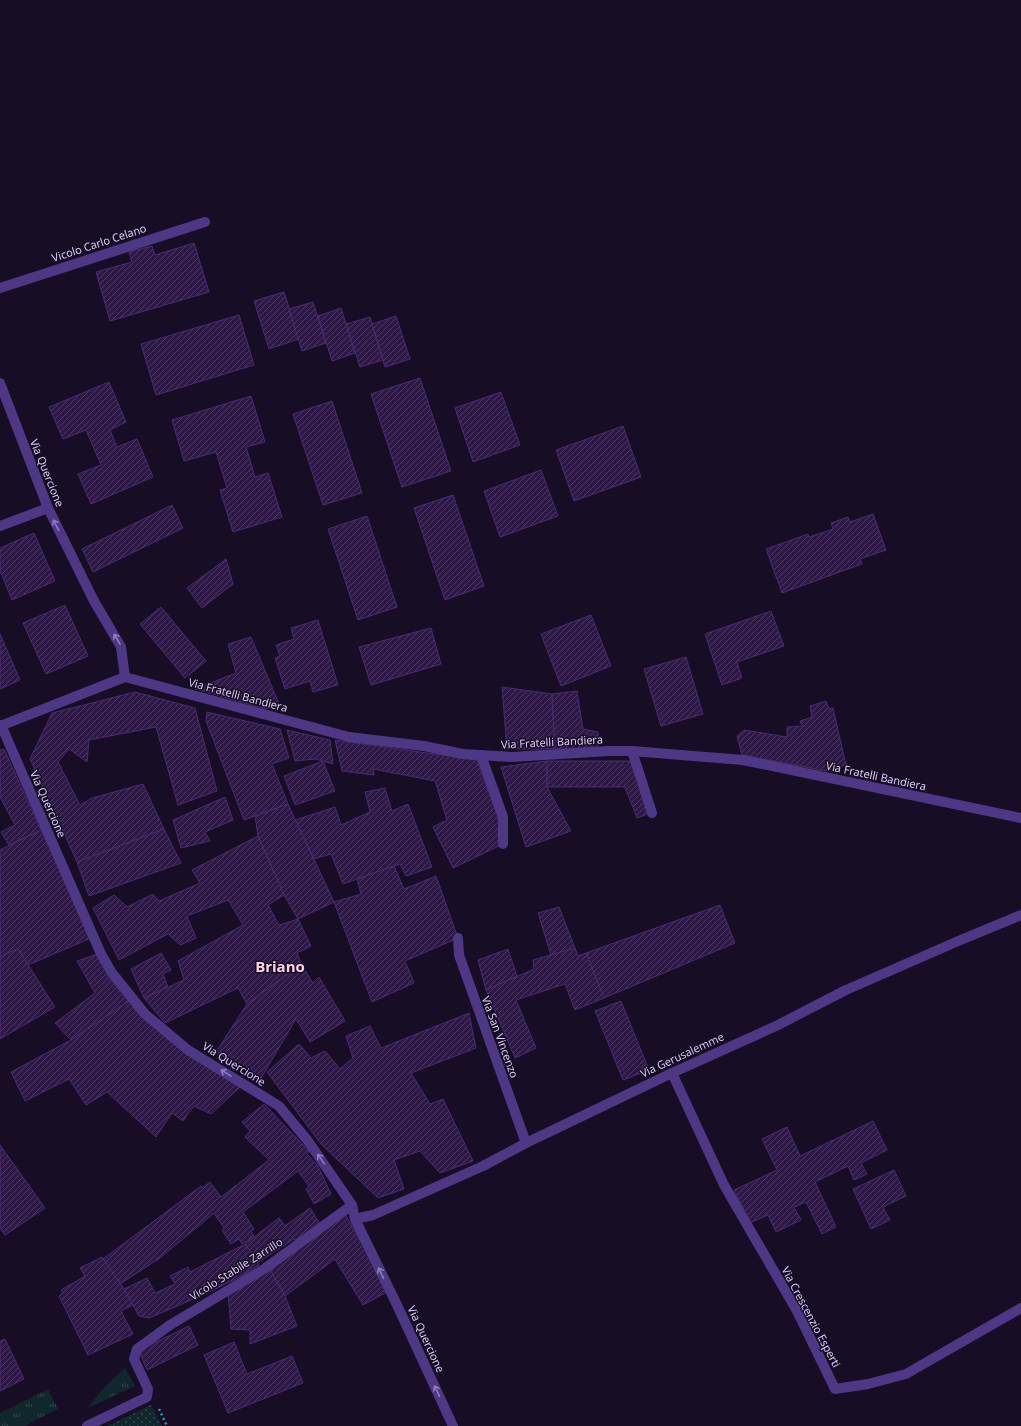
<svg xmlns="http://www.w3.org/2000/svg" width="1021" height="1426" font-family="'Open Sans',sans-serif">
	<style>
		.grass { fill: url(#grass-tufts) }
		.park { fill: url(#park-dots) }
		.building { fill: url(#building-hatch); stroke: #4c2a72 }
		.lines { fill: none; stroke-linecap: round; stroke-linejoin: round }
		.path { stroke: #2a9cb9; stroke-width: 2.5; stroke-dasharray: 2 3; stroke-linecap: butt }
		.pedestrian { stroke: #4e3785; stroke-width: 10 }
		.minor { stroke: #4e3785; stroke-width: 10 }
		.oneway { stroke: #917cbc }
		.labels { text-anchor: middle; stroke-width: 3; stroke-linejoin: round; paint-order: stroke }
		.street-label { font-size: 11px; fill: #e2d0ff; stroke: #170d24 }
		.district-label { font-size: 15px; font-weight: bold; fill: #ffd2e3; stroke: #170d24 }
	</style>
	<defs>
		<pattern id="grass-tufts" width="24" height="20" patternUnits="userSpaceOnUse"><rect width="24" height="20" fill="#10272e"/><path d="M3 7l-1-3M5 7V3M7 7l1-3M15 17l-1-3M17 17v-4M19 17l1-3" fill="none" stroke="#32454d"/></pattern>
		<pattern id="park-dots" width="8" height="8" patternUnits="userSpaceOnUse"><rect width="8" height="8" fill="#10272e"/><path d="M2 2h.1M6 6h.1" fill="none" stroke="#32454d" stroke-width="1.8" stroke-linecap="round"/></pattern>
		<pattern id="building-hatch" width="6" height="6" patternUnits="userSpaceOnUse"><rect width="6" height="6" fill="#2e1946"/><path d="M-1 1l2-2M0 6l6-6M5 7l2-2" fill="none" stroke="#4c3962"/></pattern>
	</defs>
	<rect width="100%" height="100%" fill="#170d24"/>
	<g class="grass">
		<path d="M125,1368L135,1386L88,1408L105,1386Z"/>
		<path d="M48,1389L58,1409L24,1426H0V1413Z"/>
	</g>
	<path class="park" d="M151,1405L162,1426H107Z"/>
	<g class="building">
		<path d="M194,243L209,292L110,321L96,272L132,262L129,252L152,246L155,255Z"/>
		<path d="M284,292L299,339L269,349L254,301Z"/>
		<path d="M313,302L326,343L302,351L289,309Z"/>
		<path d="M341,308L355,353L332,361L318,316Z"/>
		<path d="M239,315L254,365L156,395L141,344Z"/>
		<path d="M396,316L410,359L385,367L372,324Z"/>
		<path d="M370,317L383,360L360,367L346,324Z"/>
		<path d="M420,378L451,471L402,487L371,394Z"/>
		<path d="M109,382L126,422L110,430L117,447L137,439L153,477L91,504L78,474L101,465L86,430L63,439L49,407Z"/>
		<path d="M501,392L520,445L473,462L455,408Z"/>
		<path d="M251,396L265,442L246,447L255,477L268,473L282,517L233,532L220,490L227,488L216,452L184,461L172,420Z"/>
		<path d="M332,401L362,493L323,505L293,414Z"/>
		<path d="M623,426L641,477L574,501L556,450Z"/>
		<path d="M541,470L558,516L500,537L484,491Z"/>
		<path d="M453,495L484,586L445,600L414,508Z"/>
		<path d="M172,505L183,528L93,572L82,549Z"/>
		<path d="M873,514L886,550L860,559L862,564L782,593L766,549L808,534L809,537L833,529L831,523L848,517L850,522Z"/>
		<path d="M367,516L397,607L358,620L328,529Z"/>
		<path d="M34,533L55,581L12,600L0,571V548Z"/>
		<path d="M226,559L233,584L202,608L187,588Z"/>
		<path d="M65,605L88,656L46,674L23,623Z"/>
		<path d="M161,607L206,661L185,678L140,624Z"/>
		<path d="M771,611L784,646L737,662L742,678L722,685L705,634Z"/>
		<path d="M591,615L611,666L561,686L541,634Z"/>
		<path d="M318,620L338,685L313,692L310,681L285,689L275,658L280,656L276,645L294,639L291,628Z"/>
		<path d="M431,628L441,664L371,685L359,647Z"/>
		<path d="M0,634L20,680L0,689Z"/>
		<path d="M251,637L279,704L266,709L195,689L236,673L228,644Z"/>
		<path d="M686,657L703,714L661,726L644,669Z"/>
		<path d="M502,687L552,694L555,749H507Z"/>
		<path d="M577,691L583,729L598,732V748L555,749L552,694Z"/>
		<path d="M135,692L195,708L217,791L178,805L156,727L89,740L87,762L69,749L58,762L80,805L92,798L143,784L164,829L77,862L30,759L52,713Z"/>
		<path d="M826,701L829,709L833,708L846,765L826,771L742,755L737,736L744,730L787,737V727L802,726L800,721L812,717L810,706Z"/>
		<path d="M207,712L280,729L289,758L272,764L288,804L244,820L206,721Z"/>
		<path d="M287,730L330,740L333,764L315,759L295,761Z"/>
		<path d="M335,740L477,760L497,814L503,844L453,868L433,827L447,820L435,781L373,769L374,775L342,771Z"/>
		<path d="M4,749L41,830L9,845L1,832L15,825L0,797V750Z"/>
		<path d="M323,761L335,791L295,805L284,776Z"/>
		<path d="M547,761V787L571,831L526,847L501,767Z"/>
		<path d="M547,761H632L648,814L637,818L625,787H547Z"/>
		<path d="M385,788L392,811L408,804L432,867L406,876L400,864L343,884L331,854L314,859L295,820L335,807L341,825L370,812L365,792Z"/>
		<path d="M225,797L233,820L205,832L210,841L181,848L173,820Z"/>
		<path d="M288,804L334,902L298,919L284,895L258,836L255,816Z"/>
		<path d="M164,829L181,863L89,896L77,862Z"/>
		<path d="M41,830L91,938L28,965L18,949L0,956V850Z"/>
		<path d="M258,836L284,895L268,905L279,925L298,919L311,946L297,953L301,964L247,1004L238,988L165,1023L144,998L184,980L178,961L243,925L228,900L187,916L196,938L180,945L168,934L119,960L93,908L114,895L127,907L153,894L159,901L200,883L192,870Z"/>
		<path d="M394,866L404,889L436,876L458,938L405,961L414,983L372,1002L334,902L361,894L357,879Z"/>
		<path d="M720,905L735,943L604,998L586,953Z"/>
		<path d="M559,907L575,948L551,955L538,913Z"/>
		<path d="M575,948L578,956L586,953L604,998L575,1010L565,984L516,1000L536,1048L515,1058L486,990L534,969L533,960Z"/>
		<path d="M18,949L55,1007L0,1039V956Z"/>
		<path d="M508,949L517,976L486,990L478,960Z"/>
		<path d="M161,953L171,970L163,974L168,987L144,998L131,969Z"/>
		<path d="M98,954L129,1001L71,1040L55,1023L95,993L77,961Z"/>
		<path d="M301,964L313,983L319,977L345,1021L310,1042L296,1019L260,1080L216,1052L247,1004Z"/>
		<path d="M129,1001L240,1087L211,1114L194,1106L183,1121L172,1113L156,1137L107,1092L86,1105L69,1079L25,1101L11,1072L71,1040Z"/>
		<path d="M621,1001L649,1070L623,1080L595,1011Z"/>
		<path d="M469,1013L476,1048L411,1073L430,1104L443,1099L473,1161L440,1173L420,1151L394,1160L404,1189L378,1198L321,1144L267,1072L299,1044L311,1058L325,1051L340,1069L353,1058L346,1036L370,1026L381,1048Z"/>
		<path d="M264,1104L309,1151L307,1154L318,1166L331,1194L314,1204L306,1189L309,1186L298,1171L243,1212L254,1229L251,1231L254,1237L242,1244L239,1239L231,1244L222,1230L224,1228L214,1213L160,1258L120,1284L103,1259L201,1186L202,1188L210,1182L221,1197L269,1160L245,1137L250,1131L242,1122Z"/>
		<path d="M873,1121L887,1150L861,1163L867,1174L854,1180L848,1166L815,1182L836,1227L822,1234L806,1202L794,1207L801,1220L776,1232L768,1215L750,1223L734,1190L777,1170L762,1139L787,1127L800,1156Z"/>
		<path d="M0,1145L45,1208L5,1235L0,1228Z"/>
		<path d="M894,1170L906,1196L883,1207L890,1220L871,1229L853,1189Z"/>
		<path d="M310,1208L320,1224L296,1241L294,1239L257,1263L245,1244L279,1218L285,1226Z"/>
		<path d="M345,1214L389,1291L363,1305L335,1259L285,1296L269,1268Z"/>
		<path d="M245,1244L252,1253L259,1265L240,1277L203,1295L149,1318L139,1316L124,1289L147,1278L155,1293L175,1284L170,1276L188,1267L190,1272Z"/>
		<path d="M102,1257L124,1289L133,1305L121,1311L133,1334L88,1355L59,1296L63,1293L61,1290L85,1276L80,1268Z"/>
		<path d="M269,1268L285,1296L297,1326L250,1344V1330L231,1329L228,1292Z"/>
		<path d="M189,1326L198,1345L147,1370L141,1356V1351L146,1347Z"/>
		<path d="M5,1339L24,1379L0,1391V1341Z"/>
		<path d="M234,1342L247,1374L292,1356L303,1383L228,1413L204,1355Z"/>
	</g>
	<g class="lines">
		<path class="path" d="M159,1409L167,1426"/>
		<g class="pedestrian">
			<path d="M632,751L652,813"/>
			<path d="M87,1426L147,1397L148,1389L134,1359L137,1349L170,1325"/>
		</g>
		<g class="minor">
			<path d="M0,288L205,222"/>
			<path d="M0,383L48,508L94,601L121,647L125,677"/>
			<path d="M0,526L48,508"/>
			<path d="M1,725L101,954L112,973L145,1014L188,1050L279,1106L308,1141L352,1205L355,1219L397,1305L453,1426"/>
			<path d="M0,726L125,677L349,737L424,746L463,754L512,757L609,751H632L743,760L1021,818"/>
			<path d="M481,755L503,817V844"/>
			<path d="M458,938L459,955L526,1143"/>
			<path d="M672,1073L724,1185L797,1311L835,1389L868,1384L906,1374L1021,1308"/>
			<path d="M355,1219L373,1215L483,1166L526,1143L672,1073L776,1026L846,990L956,942L1021,915"/>
			<path d="M170,1325L264,1269L352,1205"/>
		</g>
	</g>
	<defs><path id="oneway-shaft" d="M-6 0H5M1.5-3L5.5 0L1.5 3" fill="none" stroke-width="1.6" stroke-linecap="round" stroke-linejoin="round"/></defs>
	<g class="oneway">
		<use href="#oneway-shaft" transform="translate(56 525) rotate(-117)"/>
		<use href="#oneway-shaft" transform="translate(117 639) rotate(-121)"/>
		<use href="#oneway-shaft" transform="translate(226 1073) rotate(-148)"/>
		<use href="#oneway-shaft" transform="translate(321 1159) rotate(-125)"/>
		<use href="#oneway-shaft" transform="translate(381 1273) rotate(-116)"/>
		<use href="#oneway-shaft" transform="translate(437 1391) rotate(-115)"/>
	</g>
	<g class="labels">
		<g class="street-label">
			<text transform="translate(99 243) rotate(-18)" y="4">Vicolo Carlo Celano</text>
			<text transform="translate(47 473) rotate(68)" y="4">Via Quercione</text>
			<text transform="translate(238 695) rotate(15)" y="4">Via Fratelli Bandiera</text>
			<text transform="translate(552 742) rotate(-3)" y="4">Via Fratelli Bandiera</text>
			<text transform="translate(876 776) rotate(12)" y="4">Via Fratelli Bandiera</text>
			<text transform="translate(48 804) rotate(66)" y="4">Via Quercione</text>
			<text transform="translate(500 1037) rotate(70)" y="4">Via San Vincenzo</text>
			<text transform="translate(682 1055) rotate(-25)" y="4">Via Gerusalemme</text>
			<text transform="translate(234 1064) rotate(32)" y="4">Via Quercione</text>
			<text transform="translate(236 1269) rotate(-32)" y="4">Vicolo Stabile Zarrillo</text>
			<text transform="translate(811 1317) rotate(62)" y="4">Via Crescenzio Esperti</text>
			<text transform="translate(426 1339) rotate(65)" y="4">Via Quercione</text>
		</g>
		<g class="district-label">
			<text x="280" y="972">Briano</text>
		</g>
	</g>
</svg>
